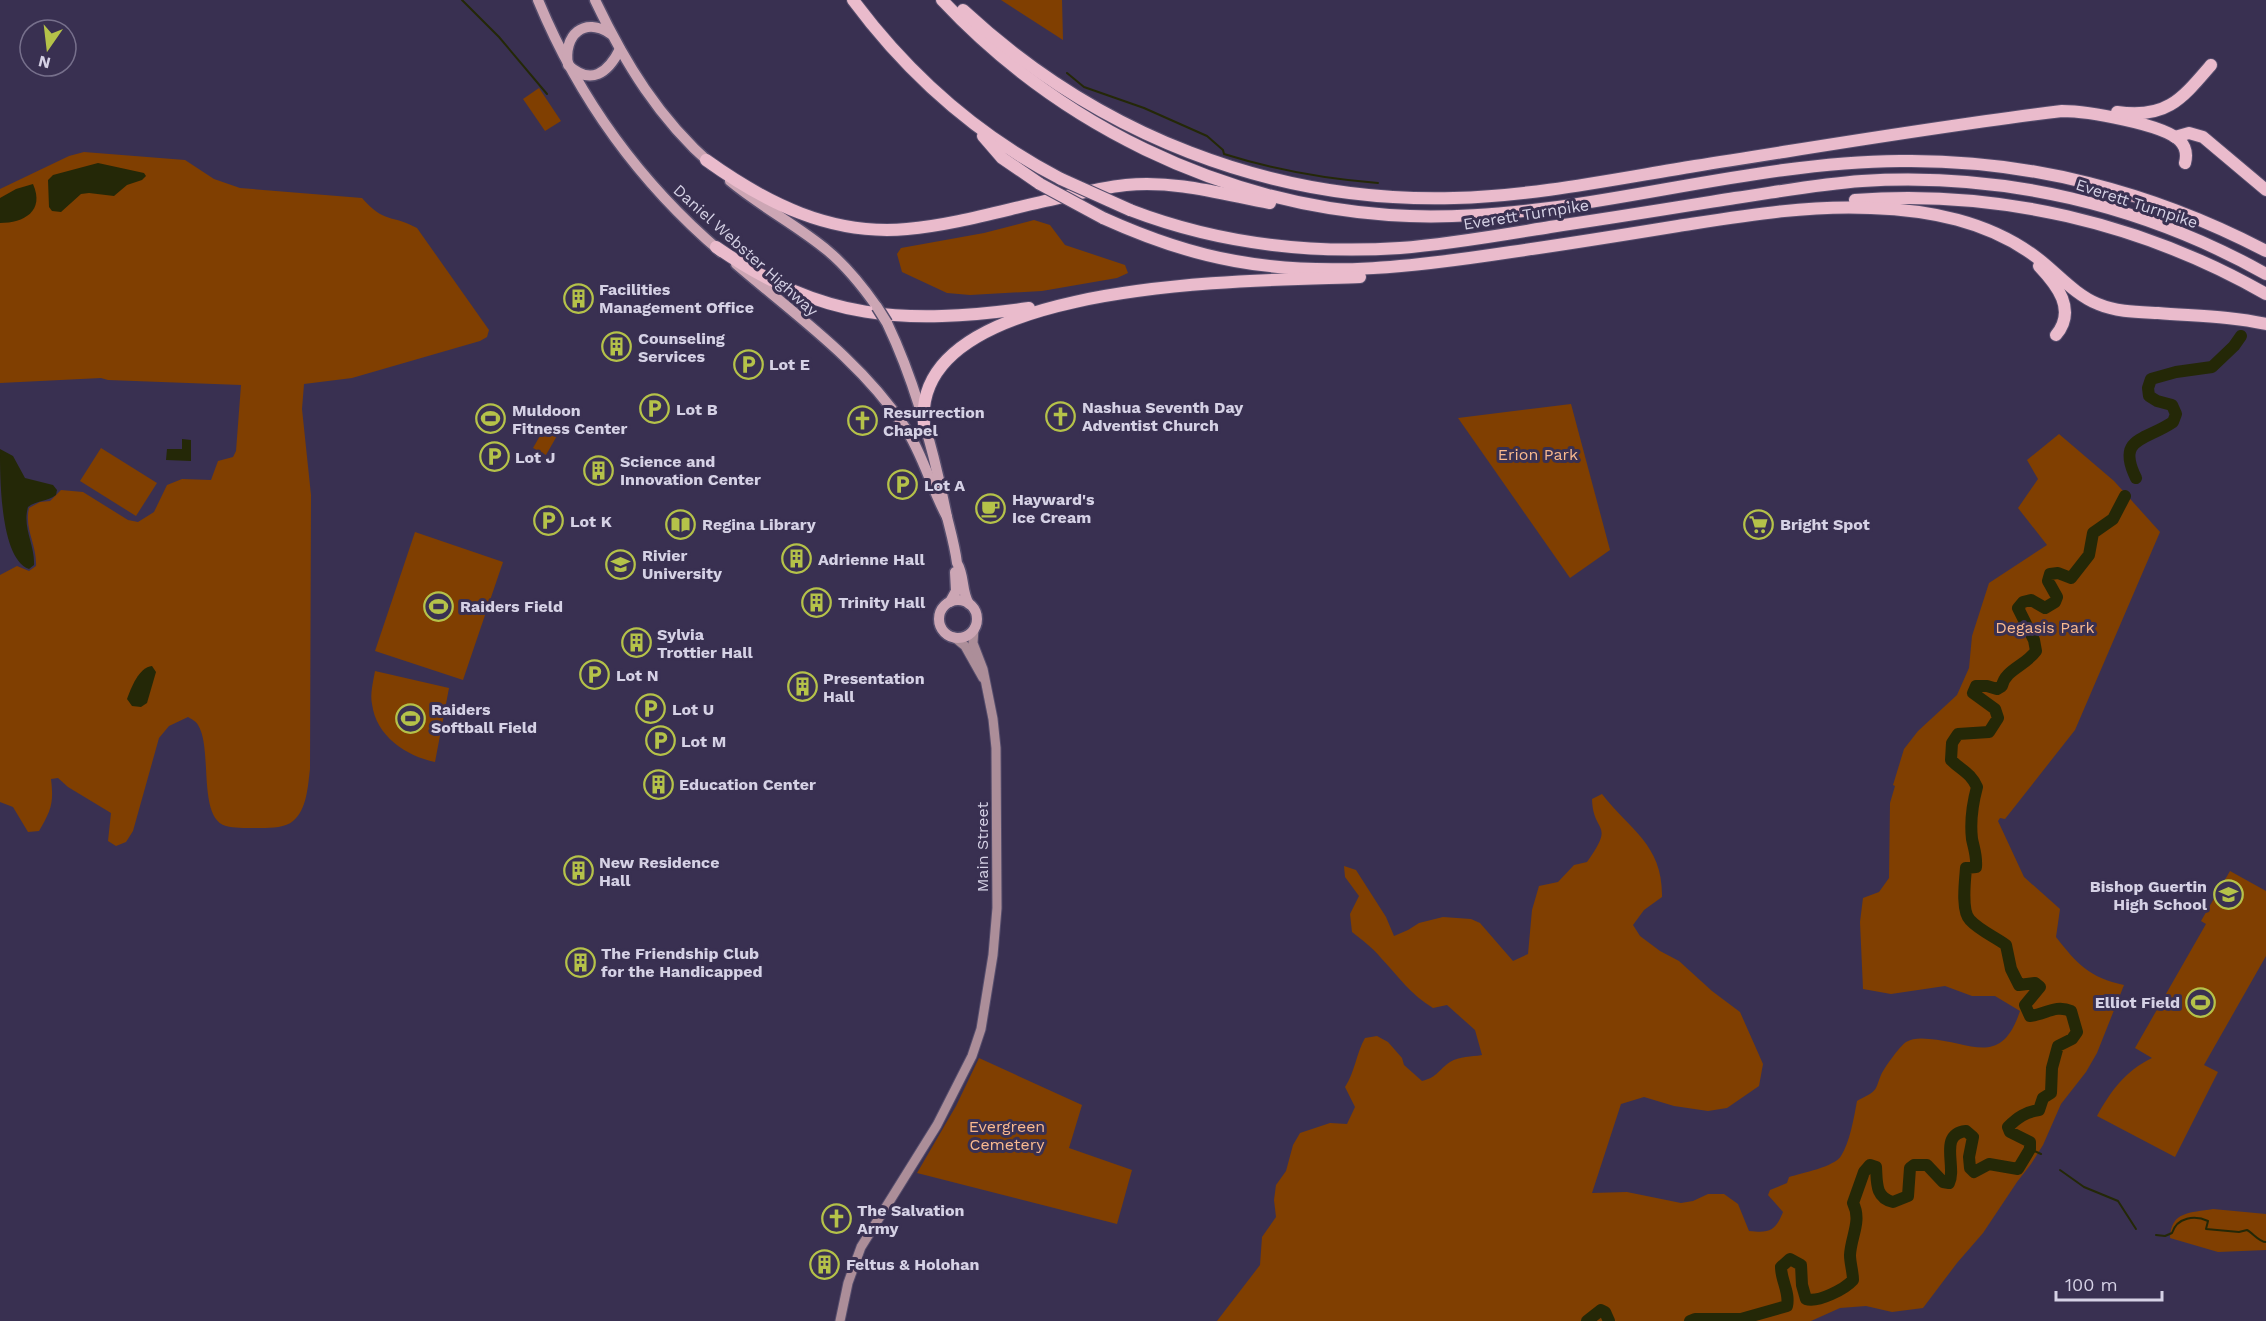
<svg xmlns="http://www.w3.org/2000/svg" width="2266" height="1321" font-family="'Work Sans',sans-serif">
	<style>
		.green { fill: #803f01 }
		.water { fill: #242807 }
		.lines { fill: none; stroke-linecap: round; stroke-linejoin: round }
		.stream { stroke: #242807; stroke-width: 2 }
		.river { stroke: #242807; stroke-width: 12 }
		.secondary-casing { stroke: #554d6c; stroke-width: 11 }
		.primary-casing { stroke: #554d6c; stroke-width: 13 }
		.motorway-casing { stroke: #554d6c; stroke-width: 14 }
		.secondary { stroke: #ac8e99; stroke-width: 9 }
		.primary { stroke: #cca6b4; stroke-width: 10 }
		.motorway { stroke: #eabbcc; stroke-width: 12 }
		.primary-bridge-casing { stroke: #554d6c; stroke-width: 13; stroke-linecap: butt }
		.motorway-bridge-casing { stroke: #554d6c; stroke-width: 14; stroke-linecap: butt }
		.primary-bridge { stroke: #cca6b4; stroke-width: 10 }
		.motorway-bridge { stroke: #eabbcc; stroke-width: 12 }
		.labels { text-anchor: middle; stroke-width: 6; stroke-linejoin: round; paint-order: stroke }
		.street-label { font-size: 16px; fill: #d5d1e5; stroke: #393051 }
		.poi-label { font-size: 16px; font-weight: bold; fill: #d5d1e5; stroke: #393051; text-anchor: start }
		.park-label { font-size: 16px; fill: #f9b98f; stroke: #393051 }
	</style>
	<rect width="100%" height="100%" fill="#393051"/>
	<g class="green">
		<path d="M1001,0H1062L1063,40Z"/>
		<path d="M539,88L561,121L545,131L523,99Z"/>
		<path d="M84,152L185,160L214,179L240,188L362,198C385,224 391,214 417,228L489,330L487,337L480,341L352,378L304,384L302,409L311,495L310,769C308,785 307,810 293,821C284,829 265,828 253,828C245,828 234,828 226,826C197,818 213,748 198,725C196,721 191,719 188,717L169,726L159,738L133,831L126,842L116,846L108,841L111,813L68,787L58,778L51,779C54,804 51,810 39,831L28,832L13,807L0,802V575L17,566L29,571L36,566C37,545 24,529 29,508L40,502L50,501L61,490L83,492L128,520L138,522L154,512L167,485L182,479L211,480L218,461L233,457L236,451L241,385L108,380L101,378L0,383V189L69,156Z"/>
		<path d="M1034,220L1050,225L1065,245L1125,265L1128,273L1117,278L1042,291L970,295L947,293L902,272L897,254L901,248L984,233Z"/>
		<path d="M1571,404L1610,550L1570,578L1458,418Z"/>
		<path d="M545,427L558,434L546,455L533,448Z"/>
		<path d="M2059,434L2114,481L2160,532L2075,730L2005,819L2000,818L1998,821L2024,877L2060,909L2056,937C2077,964 2090,978 2124,985L2097,1053L2086,1072L2061,1104L2043,1145L2031,1164L2017,1182L1983,1233L1957,1263L1923,1308L1892,1312L1866,1306L1840,1308L1811,1321H1217L1260,1265L1262,1237L1276,1217L1274,1200L1276,1185L1286,1171L1293,1145L1300,1133L1330,1123L1347,1124L1355,1107L1345,1087C1355,1072 1356,1054 1365,1038L1377,1036L1388,1042L1402,1058L1404,1065L1422,1081C1438,1077 1438,1070 1450,1062C1460,1056 1471,1057 1482,1055L1475,1030L1447,1005L1433,1008C1411,995 1398,976 1381,958C1373,948 1362,940 1352,932L1350,914L1359,896L1345,877L1344,866L1356,870L1386,917L1394,936L1408,930L1419,923L1443,917L1471,919L1480,923L1513,961L1528,954L1532,910L1539,886L1558,882L1574,865L1587,862C1616,821 1593,835 1592,799L1602,794C1630,830 1663,845 1662,897L1644,910L1633,925L1640,936L1660,951L1679,961L1712,991L1740,1012L1763,1064L1759,1086L1727,1108L1708,1111L1674,1106L1644,1097L1621,1104L1592,1193L1627,1192L1681,1203L1693,1201L1708,1194H1724L1738,1204L1749,1231C1769,1233 1775,1232 1783,1212L1768,1195L1770,1190L1787,1183L1789,1177C1802,1173 1834,1167 1841,1156C1850,1142 1854,1117 1857,1101C1863,1097 1873,1094 1876,1088C1878,1084 1879,1079 1881,1075C1884,1068 1900,1046 1906,1042C1912,1038 1922,1038 1929,1039C1972,1042 2001,1068 2020,1011L1995,996H1972L1945,986L1891,994L1863,989L1860,922L1863,898L1879,892L1889,878L1890,803L1895,786L1893,785L1904,749L1918,731L1957,695L1969,668L1972,636L1989,583L2047,545L2018,508L2038,479L2027,460Z"/>
		<path d="M101,448L157,483L136,516L80,481Z"/>
		<path d="M415,532L503,562L463,680L375,651Z"/>
		<path d="M375,671L449,688L435,762C406,756 376,736 372,704C370,694 373,682 375,671Z"/>
		<path d="M2230,871L2266,891V956L2204,1065L2218,1072L2175,1157L2097,1116C2111,1091 2125,1071 2152,1058L2135,1048L2206,924L2201,921Z"/>
		<path d="M979,1058L1082,1105L1069,1148L1132,1170L1117,1224L917,1173L956,1106Z"/>
		<path d="M2213,1209L2266,1214V1250L2218,1252L2170,1238C2171,1211 2190,1213 2213,1209Z"/>
	</g>
	<g class="water">
		<path d="M98,163L144,173L146,176L142,180L127,185L114,196L89,193L81,194L61,212L52,211L49,207L48,180L53,175Z"/>
		<path d="M33,184C45,211 24,223 0,223V198L16,189Z"/>
		<path d="M182,439L191,440V461L166,460L167,449H182Z"/>
		<path d="M0,449L13,456L25,478L53,485L57,490L56,495C47,502 37,500 28,507C22,528 35,544 34,565L29,569C0,559 0,477 0,449Z"/>
		<path d="M152,666L156,672L147,703L141,707L132,706L127,699C131,688 139,667 152,666Z"/>
	</g>
	<g class="lines">
		<g class="stream">
			<path d="M462,0L499,37L547,94"/>
			<path d="M1067,73L1084,87L1144,108L1207,136L1223,150L1224,154C1275,170 1325,179 1378,183"/>
			<path d="M2030,1149L2041,1154"/>
			<path d="M2060,1170L2084,1187L2118,1201L2136,1229"/>
			<path d="M2156,1235L2165,1236L2172,1233C2177,1217 2195,1215 2208,1221L2206,1229L2239,1232L2247,1230C2253,1233 2259,1242 2266,1242"/>
		</g>
		<g class="river">
			<path d="M2136,478C2116,437 2145,441 2173,422L2176,414L2172,405L2157,401L2149,396L2148,388L2151,379L2176,372L2212,367L2234,346L2241,336"/>
			<path d="M1587,1321L1601,1310L1605,1312L1609,1321"/>
			<path d="M1690,1321L1695,1319H1741L1787,1306C1790,1292 1781,1281 1781,1267L1790,1259L1801,1265L1802,1285L1806,1299C1818,1303 1845,1289 1853,1280C1853,1272 1850,1263 1850,1255C1851,1236 1862,1221 1853,1203L1864,1172L1870,1165L1876,1167C1877,1182 1875,1198 1893,1202L1908,1196L1910,1168L1914,1165H1927L1943,1182L1949,1183C1957,1167 1938,1134 1966,1131L1973,1137L1969,1157L1970,1168L1974,1172L1989,1164L2018,1169L2030,1149V1142L2010,1132L2008,1127C2018,1117 2026,1112 2039,1110L2043,1098L2051,1093L2052,1068L2058,1046L2072,1039L2077,1032L2071,1011C2055,1004 2045,1015 2030,1016L2025,1005L2040,987L2035,983L2019,985L2011,969L2006,945C1995,937 1979,930 1970,920C1961,911 1965,881 1966,868L1976,867C1977,856 1974,849 1972,839C1970,822 1973,802 1977,787C1970,772 1962,771 1951,760L1952,743L1958,734L1989,732L1998,718L1995,709L1973,693L1976,686H1987L1997,689L2002,686C2005,670 2025,666 2036,651L2034,640L2018,608L2023,602L2031,600L2045,608L2055,602L2057,597L2048,581L2050,574L2058,573L2071,578L2089,555L2093,533L2113,519L2125,496"/>
		</g>
		<defs>
			<g id="secondary">
				<path d="M954,637L965,646L983,678"/>
				<path d="M840,1321L848,1283L861,1247L937,1125L972,1056L981,1029L993,955L997,908L996,748L993,719L983,669L973,643L974,629"/>
			</g>
			<g id="primary">
				<path d="M538,0C579,99 640,183 721,252"/>
				<path d="M595,0C625,63 659,119 712,165"/>
				<path d="M611,34C584,16 563,35 568,65C591,86 608,73 620,49"/>
				<path d="M730,181C761,207 797,225 828,251C847,267 863,287 877,307"/>
				<path d="M736,264C794,314 861,361 904,426C923,454 931,488 947,517"/>
				<path d="M887,323C916,384 934,451 947,517C951,533 955,547 957,563C965,576 961,591 969,604"/>
				<circle cx="958" cy="619" r="19"/>
				<path d="M950,602L956,591L955,572"/>
			</g>
			<g id="motorway">
				<path d="M853,0C908,74 978,136 1061,179"/>
				<path d="M942,0C1058,124 1219,203 1389,215C1446,219 1502,214 1558,207C1671,191 1785,162 1900,161C2028,159 2153,192 2266,251"/>
				<path d="M963,10C1097,134 1270,203 1454,198C1534,196 1615,179 1695,166C1817,147 1939,126 2062,111C2086,111 2164,124 2180,141C2186,147 2187,155 2185,163"/>
				<path d="M2117,112C2166,119 2181,100 2211,65"/>
				<path d="M983,136L1002,158L1040,184"/>
				<path d="M2175,137L2189,133L2203,137L2266,190"/>
				<path d="M706,160C766,203 831,236 907,229C952,225 997,212 1041,202C1069,196 1097,188 1126,185C1175,180 1222,194 1270,203"/>
				<path d="M1855,200C1997,189 2142,223 2266,294"/>
				<path d="M1130,210C1216,243 1309,254 1400,248C1451,244 1501,235 1550,227C1612,218 1673,208 1735,198C1777,192 1819,184 1862,181C2003,172 2143,205 2266,274"/>
				<path d="M1103,218C1145,237 1189,253 1235,261C1327,278 1419,266 1511,252C1567,244 1623,235 1678,226C1742,216 1805,205 1871,208C1929,210 1988,221 2036,257C2056,272 2075,295 2098,304C2117,312 2138,312 2158,313C2194,316 2231,316 2266,324"/>
				<path d="M716,247C823,321 903,325 1029,308"/>
				<path d="M2039,266C2057,285 2077,310 2056,335"/>
				<path d="M924,424C910,276 1267,281 1360,277"/>
			</g>
		</defs>
		<use href="#secondary" class="secondary-casing"/>
		<use href="#primary" class="primary-casing"/>
		<use href="#motorway" class="motorway-casing"/>
		<use href="#secondary" class="secondary"/>
		<use href="#primary" class="primary"/>
		<use href="#motorway" class="motorway"/>
		<defs>
			<path id="primary-bridge" d="M877,307L887,323"/>
			<g id="motorway-bridge">
				<path d="M1061,179L1130,210"/>
				<path d="M1040,184L1103,218"/>
			</g>
		</defs>
		<use href="#primary-bridge" class="primary-bridge-casing"/>
		<use href="#motorway-bridge" class="motorway-bridge-casing"/>
		<use href="#primary-bridge" class="primary-bridge"/>
		<use href="#motorway-bridge" class="motorway-bridge"/>
	</g>
	<defs>
		<symbol id="building-ring" viewBox="-11 -11 22 22"><circle r="9.5" fill="#393051" stroke="#b5c249" stroke-width="1.5"/><path d="M-4-6H4V6H1V3H-1V6H-4ZM-2.5-4.3h1.7v1.8h-1.7ZM.8-4.3h1.7v1.8H.8ZM-2.5-1h1.7V.8h-1.7ZM.8-1h1.7V.8H.8Z" fill="#b5c249"/></symbol>
		<symbol id="parking-ring" viewBox="-11 -11 22 22"><circle r="9.5" fill="#393051" stroke="#b5c249" stroke-width="1.5"/><path d="M-3.5-5.5H1a3.5 3.5 0 0 1 0 7H-1V5.5H-3.5ZM-1-3.4V-.6H.8a1.4 1.4 0 0 0 0-2.8Z" fill="#b5c249"/></symbol>
		<symbol id="church-ring" viewBox="-11 -11 22 22"><circle r="9.5" fill="#393051" stroke="#b5c249" stroke-width="1.5"/><path d="M-1.2-6h2.4v3.5h3.3v2.4h-3.3V6h-2.4V-.1h-3.3v-2.4h3.3Z" fill="#b5c249"/></symbol>
		<symbol id="stadium-ring" viewBox="-11 -11 22 22"><circle r="9.5" fill="#393051" stroke="#b5c249" stroke-width="1.5"/><path d="M0-5a6.5 5 0 1 0 0 10a6.5 5 0 1 0 0-10ZM-3.5-1.8h7v3.6h-7Z" fill="#b5c249"/></symbol>
		<symbol id="cafe-ring" viewBox="-11 -11 22 22"><circle r="9.5" fill="#393051" stroke="#b5c249" stroke-width="1.5"/><path d="M-5.5-4.5H6V0H3Q3 3.5 0 3.5H-2.5Q-5.5 3.5-5.5 0ZM3-3.2v2h1.7v-2ZM-6 4.5H4V6H-6Z" fill="#b5c249"/></symbol>
		<symbol id="library-ring" viewBox="-11 -11 22 22"><circle r="9.5" fill="#393051" stroke="#b5c249" stroke-width="1.5"/><path d="M-6-4Q-3-5.5-.7-3.5V5Q-3 3-6 4ZM6-4Q3-5.5 .7-3.5V5Q3 3 6 4Z" fill="#b5c249"/></symbol>
		<symbol id="supermarket-ring" viewBox="-11 -11 22 22"><circle r="9.5" fill="#393051" stroke="#b5c249" stroke-width="1.5"/><path d="M-6-5.5h2.5l.6 2H6L4.5 2H-2.5L-4.4-4H-6ZM-1.5 3.2a1.3 1.3 0 1 0 .1 0ZM3 3.2a1.3 1.3 0 1 0 .1 0Z" fill="#b5c249"/></symbol>
		<symbol id="university-ring" viewBox="-11 -11 22 22"><circle r="9.5" fill="#393051" stroke="#b5c249" stroke-width="1.5"/><path d="M0-5L7-2L0 1L-7-2ZM-4 1L0 2.5L4 1V4Q0 6-4 4Z" fill="#b5c249"/></symbol>
		<symbol id="school-ring" viewBox="-11 -11 22 22"><circle r="9.5" fill="#393051" stroke="#b5c249" stroke-width="1.5"/><path d="M0-5L7-2L0 1L-7-2ZM-4 1L0 2.5L4 1V4Q0 6-4 4Z" fill="#b5c249"/></symbol>
	</defs>
	<g fill-rule="evenodd">
		<use href="#building-ring" x="562" y="282" width="33" height="33"/>
		<use href="#building-ring" x="600" y="330" width="33" height="33"/>
		<use href="#parking-ring" x="732" y="348" width="33" height="33"/>
		<use href="#parking-ring" x="638" y="392" width="33" height="33"/>
		<use href="#church-ring" x="1044" y="400" width="33" height="33"/>
		<use href="#stadium-ring" x="474" y="402" width="33" height="33"/>
		<use href="#church-ring" x="846" y="404" width="33" height="33"/>
		<use href="#parking-ring" x="478" y="440" width="33" height="33"/>
		<use href="#building-ring" x="582" y="454" width="33" height="33"/>
		<use href="#parking-ring" x="886" y="468" width="33" height="33"/>
		<use href="#cafe-ring" x="974" y="492" width="33" height="33"/>
		<use href="#parking-ring" x="532" y="504" width="33" height="33"/>
		<use href="#library-ring" x="664" y="508" width="33" height="33"/>
		<use href="#supermarket-ring" x="1742" y="508" width="33" height="33"/>
		<use href="#building-ring" x="780" y="542" width="33" height="33"/>
		<use href="#university-ring" x="604" y="548" width="33" height="33"/>
		<use href="#building-ring" x="800" y="586" width="33" height="33"/>
		<use href="#stadium-ring" x="422" y="590" width="33" height="33"/>
		<use href="#building-ring" x="620" y="626" width="33" height="33"/>
		<use href="#parking-ring" x="578" y="658" width="33" height="33"/>
		<use href="#building-ring" x="786" y="670" width="33" height="33"/>
		<use href="#parking-ring" x="634" y="692" width="33" height="33"/>
		<use href="#stadium-ring" x="394" y="702" width="33" height="33"/>
		<use href="#parking-ring" x="644" y="724" width="33" height="33"/>
		<use href="#building-ring" x="642" y="768" width="33" height="33"/>
		<use href="#building-ring" x="562" y="854" width="33" height="33"/>
		<use href="#school-ring" x="2212" y="878" width="33" height="33"/>
		<use href="#building-ring" x="564" y="946" width="33" height="33"/>
		<use href="#stadium-ring" x="2184" y="986" width="33" height="33"/>
		<use href="#church-ring" x="820" y="1202" width="33" height="33"/>
		<use href="#building-ring" x="808" y="1248" width="33" height="33"/>
	</g>
	<g class="labels">
		<g class="street-label">
			<text transform="translate(2137 203) rotate(18)" y="6">Everett Turnpike</text>
			<text transform="translate(1526 214) rotate(-9)" y="6">Everett Turnpike</text>
			<text transform="translate(746 250) rotate(42)" y="6">Daniel Webster Highway</text>
			<text transform="translate(982 847) rotate(-90)" y="6">Main Street</text>
		</g>
		<g class="poi-label">
			<text x="599" y="295">Facilities<tspan x="599" dy="18">Management Office</tspan></text>
			<text x="638" y="344">Counseling<tspan x="638" dy="18">Services</tspan></text>
			<text x="769" y="370">Lot E</text>
			<text x="1082" y="413">Nashua Seventh Day<tspan x="1082" dy="18">Adventist Church</tspan></text>
			<text x="676" y="415">Lot B</text>
			<text x="512" y="416">Muldoon<tspan x="512" dy="18">Fitness Center</tspan></text>
			<text x="883" y="418">Resurrection<tspan x="883" dy="18">Chapel</tspan></text>
			<text x="515" y="463">Lot J</text>
			<text x="620" y="467">Science and<tspan x="620" dy="18">Innovation Center</tspan></text>
			<text x="924" y="491">Lot A</text>
			<text x="1012" y="505">Hayward's<tspan x="1012" dy="18">Ice Cream</tspan></text>
			<text x="570" y="527">Lot K</text>
			<text x="702" y="530">Regina Library</text>
			<text x="1780" y="530">Bright Spot</text>
			<text x="642" y="561">Rivier<tspan x="642" dy="18">University</tspan></text>
			<text x="818" y="565">Adrienne Hall</text>
			<text x="838" y="608">Trinity Hall</text>
			<text x="460" y="612">Raiders Field</text>
			<text x="657" y="640">Sylvia<tspan x="657" dy="18">Trottier Hall</tspan></text>
			<text x="616" y="681">Lot N</text>
			<text x="823" y="684">Presentation<tspan x="823" dy="18">Hall</tspan></text>
			<text x="431" y="715">Raiders<tspan x="431" dy="18">Softball Field</tspan></text>
			<text x="672" y="715">Lot U</text>
			<text x="681" y="747">Lot M</text>
			<text x="679" y="790">Education Center</text>
			<text x="599" y="868">New Residence<tspan x="599" dy="18">Hall</tspan></text>
			<text x="2207" y="892" text-anchor="end">Bishop Guertin<tspan x="2207" dy="18">High School</tspan></text>
			<text x="601" y="959">The Friendship Club<tspan x="601" dy="18">for the Handicapped</tspan></text>
			<text x="2180" y="1008" text-anchor="end">Elliot Field</text>
			<text x="857" y="1216">The Salvation<tspan x="857" dy="18">Army</tspan></text>
			<text x="846" y="1270">Feltus &amp; Holohan</text>
		</g>
		<g class="park-label">
			<text x="1538" y="460">Erion Park</text>
			<text x="2045" y="633">Degasis Park</text>
			<text x="1007" y="1132">Evergreen<tspan x="1007" dy="18">Cemetery</tspan></text>
		</g>
	</g>
	<g transform="translate(48 48) rotate(194)"><circle r="28" fill="#393051" stroke="#77708c" stroke-width="1.5"/>
	<path d="M0-4.5L10 22L0 15L-10 22Z" fill="#b5c249"/>
	<text y="-9" font-size="16" font-weight="bold" text-anchor="middle" fill="#d5d1e5">N</text>
	</g>
	<path d="M2056 1291v9h106v-9" fill="none" stroke="#d5d1e5" stroke-width="3"/>
	<text x="2065" y="1291" font-size="18" fill="#d5d1e5" stroke="#393051" stroke-width="4.5" paint-order="stroke">100 m</text>
</svg>
